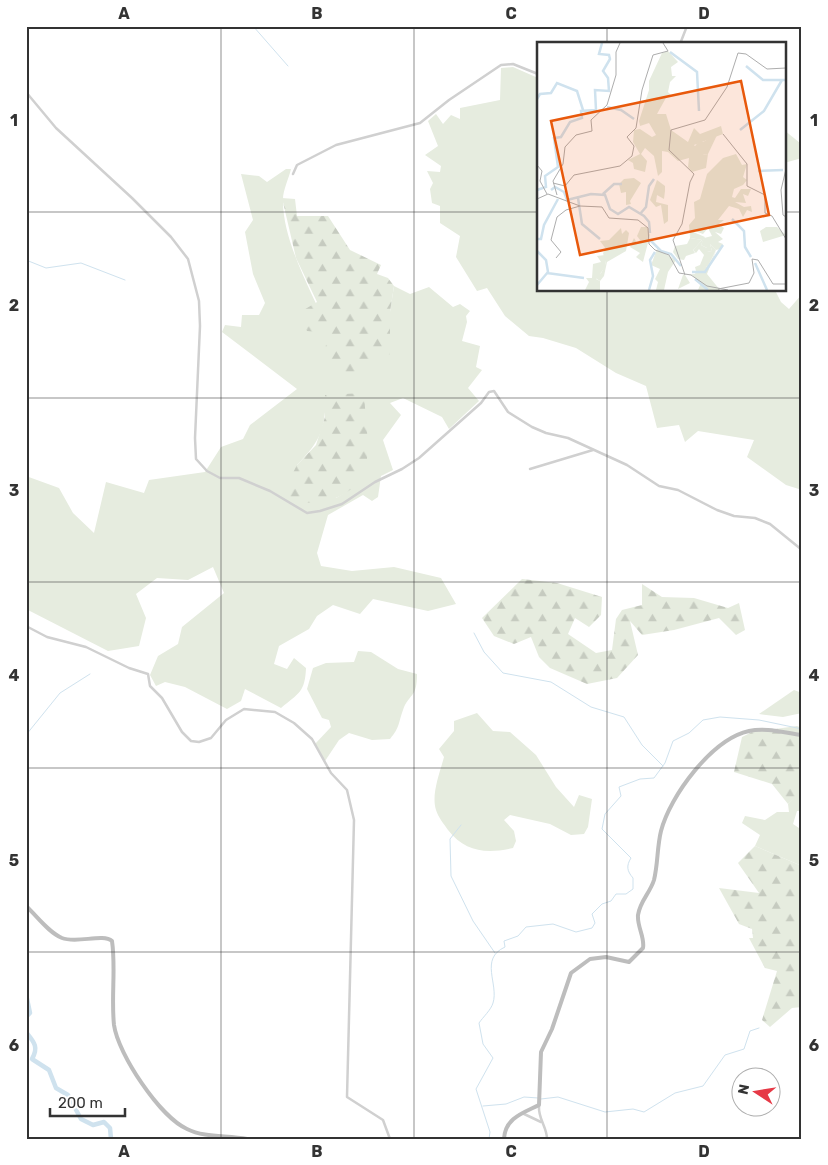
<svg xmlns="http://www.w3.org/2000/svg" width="828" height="1165" font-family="Rubik,sans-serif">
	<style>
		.green { fill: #e6ecdf; fill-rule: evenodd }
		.forest { fill: url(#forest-firs) }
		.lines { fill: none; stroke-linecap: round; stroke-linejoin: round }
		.stream { stroke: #cfe2ee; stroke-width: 1 }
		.river { stroke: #cfe2ee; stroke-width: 4.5 }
		.street { stroke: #d0d0d0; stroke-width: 2.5 }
		.secondary { stroke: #bdbdbd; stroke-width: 4 }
		.grid { fill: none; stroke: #333; stroke-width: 1; stroke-opacity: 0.55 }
		.inset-river { fill: none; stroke: #cfe2ee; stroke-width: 2.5 }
		.inset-road { fill: none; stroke: #adadad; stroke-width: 1 }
		.view { fill: #e8590c; fill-opacity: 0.15; stroke: #e8590c; stroke-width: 2.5 }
		.inset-edge { fill: none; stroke: #333; stroke-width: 2.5 }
		.neatline { fill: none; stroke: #333; stroke-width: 2 }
		.grid-label { font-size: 16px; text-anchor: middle; font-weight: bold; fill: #333 }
	</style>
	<defs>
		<pattern id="forest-firs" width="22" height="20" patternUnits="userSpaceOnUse" patternTransform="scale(1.25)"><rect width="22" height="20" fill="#e6ecdf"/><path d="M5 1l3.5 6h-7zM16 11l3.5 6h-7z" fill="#c6cbc0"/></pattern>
	</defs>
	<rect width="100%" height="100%" fill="#fff"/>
	<g class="green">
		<path d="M513,67L538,78V290H775L781,302L789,309L802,294V490L786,485L747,457L754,440L698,431L685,442L679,425L657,428L646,386L616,373L576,348L543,338L529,336L505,316L487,288L477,291L456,257L460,236L440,223V206L432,203L430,189L433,183L427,171L440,172L441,166L425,155L438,146L428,121L436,114L443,124L451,115L460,119V108L500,100L501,68Z"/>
		<path d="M784,130L800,143L802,158L784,163Z"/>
		<path d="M286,169H291C289,178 283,190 283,199C282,242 313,293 329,333V338L390,354V312L394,286L410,294L429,287L453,307L460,304L470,311L466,316L467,322L462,341L480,346L476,367L482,370L468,388L479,401L449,429L442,417L403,398L390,403L401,415L383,440L393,470L381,476L378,497L372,501L363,495L328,515L317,553L321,566L352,571L394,567L441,578L456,604L428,611L373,599L360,614L333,605L317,616L309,629L279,646L274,664L287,669L294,658L306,668C305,692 299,693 281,708L245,689L241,701L227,709L185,687L165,682L156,686L150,675L158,656L178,644L182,627L224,593L213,567L188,580L157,578L136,594L146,618L139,646L108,651L26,609V476L59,488L73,513L94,533L106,482L144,493L149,480L205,472L221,447L243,439L250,425L297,389L222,332L225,325L241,327L242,315H259L265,303L253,274L245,232L253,220L241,174L259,176L267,182ZM326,395L367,453C364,477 358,486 336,498L297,465C321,440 325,430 326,395Z"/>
		<path d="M358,651L371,652L398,669L417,674C417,699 409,693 403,710C398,724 400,727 390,739L372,740L349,733L339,740L325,761L315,744L331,727L329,720L322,718L307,689L313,668L326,663L354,662Z"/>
		<path d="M794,690L802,693V713L783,717L759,714Z"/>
		<path d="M477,713L493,731L510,732L536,755L556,787L574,807L579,795L592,799L588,827L584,834L571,835L550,824L510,815L504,820L514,831L516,841L513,848C486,854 465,852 448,830C444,824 438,817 436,810C431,795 440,772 444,757L439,749L454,731V721Z"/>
		<path d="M800,791H802V811H797L793,824L802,830V866L755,846L760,835L742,823L745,816L765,820L777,812H789L788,804Z"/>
	</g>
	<g class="forest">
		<path d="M282,198L295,199L297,216H328L350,250L381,265L377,274L388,278L394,286L390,312V354L352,378L331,368L323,357L329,333L307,331L297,314L317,302L296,258Z"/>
		<path d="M364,393C365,417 371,447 365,471C359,490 330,504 311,503C301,502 290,499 280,498L297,465L316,445L325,417V395Z"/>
		<path d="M522,579L557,583L602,597L601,615L589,627L575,618L568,634L596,653L612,650L616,619L622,610L642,605V584L662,597L694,598L728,608L739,603L745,630L736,635L719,618L674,630L642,635L630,621L638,655L617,678L587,684L550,668L539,657L531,637L514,644L494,636L482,618Z"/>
		<path d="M797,726L802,728V791L788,804L772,784L734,772L742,737L752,732Z"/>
		<path d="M755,846L802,866V1007L792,1008L770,1027L762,1020L777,971L765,968L749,938H753L752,929L739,924L719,888L759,893L738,863Z"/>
	</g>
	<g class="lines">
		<g class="stream">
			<path d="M253,26L288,66"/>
			<path d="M26,260L46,268L81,263L125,280"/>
			<path d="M474,633L484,652L503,673L551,682L591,707L624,717L642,745L663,766"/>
			<path d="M26,735L60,693L90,674"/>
			<path d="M461,825L450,839L451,876L473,921L495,953"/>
			<path d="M541,1099L558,1097L605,1112L633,1109L644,1112L675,1093L703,1086L725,1055L744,1049L750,1031L759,1028"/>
			<path d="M483,1106L506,1104L524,1097L538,1098"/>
			<path d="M489,1139L490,1132L476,1089L493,1058L483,1044L479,1023C483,1017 491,1010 493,1003C499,984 479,959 505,947L504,941L518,936L526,927L553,924L576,932L592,928L595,923L592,914L602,904L611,901L616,894H626L633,889V878C627,871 626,866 631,858L602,829L605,814L621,796L619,787L640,779L654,778L665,763L673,741L689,733L703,720L720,717L759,720L802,729"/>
		</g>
		<g class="river">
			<path d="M26,994L30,1013L26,1017"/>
			<path d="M26,1032C34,1042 39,1047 32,1059L49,1070L56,1088L68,1095L81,1119L93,1125L104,1122L110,1128L111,1139"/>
		</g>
		<g class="street">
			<path d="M680,44L687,26"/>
			<path d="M26,92L56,128L132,198L171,237L188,259L199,301L200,326L195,438L196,459L207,471L220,478H239L270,491L307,513L320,511L342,504L375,482L402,469L419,458L481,403L489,392L494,391L508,412L532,427L546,433L568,438L627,465L659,486L678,490L717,510L734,516L755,518L770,524L802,550"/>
			<path d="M293,174L297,165L336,145L420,123L449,100L501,65L513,64L538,74"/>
			<path d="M530,469L593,450"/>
			<path d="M26,626L47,637L86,647L129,668L148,674L150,686L162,698L182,732L191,741L199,742L211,738L226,720L244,709L275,712L294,723L312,739L331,773L347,790L354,820L347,1097L383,1120L390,1139"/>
			<path d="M539,1106C538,1119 547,1127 547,1139"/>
			<path d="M522,1113L541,1122"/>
		</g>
		<g class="secondary">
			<path d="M26,906C37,916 48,932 62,938C77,944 103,933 112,941C116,968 111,997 114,1025C118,1054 160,1117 187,1129C205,1138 227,1135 247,1139"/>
			<path d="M504,1139C505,1118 523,1113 539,1105L541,1052L552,1029L571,973L590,959L606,957L629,962L643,948C645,937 637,927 638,915C640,901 650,893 654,880C658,864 657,847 661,831C670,796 712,739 749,731C766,727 785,733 802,735"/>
		</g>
	</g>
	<path class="grid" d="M221,26V1139M414,26V1139M607,26V44M26,212H538M784,212H802M607,290V1139M26,398H802M26,582H802M26,768H802M26,952H802"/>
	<g transform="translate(537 42)">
		<rect width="249" height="249" fill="#fff"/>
		<path d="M131,9L141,20L134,25L135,34H139L133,40L131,50L134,53L130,54L120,72H129L134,88L151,100L157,86L163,92L184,84L186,92L157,103L166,113L171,112L169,126L155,130L151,125L152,116L141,119L131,110L125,109V130L121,134L117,114L108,106L104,112L110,119L108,130L97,127L96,121L91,118L103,112L96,100L97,88L103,87L115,95L119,93L112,81L103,84L102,79L112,48V39L125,11ZM199,112L205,123L210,122L206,135L210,138L206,143L197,147L195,155L198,156L204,147H214L211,154L206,152L209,161L198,160L207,165L214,164L215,170L210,168L206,175L202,167L192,164L181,178H187L182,182L187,186L184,192L178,190L186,197L181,200L186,202L183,207L179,208L173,202L175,209L170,210V206L164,203L167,196L175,194L171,186L166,192L155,188L153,196L165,198L156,208L158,211L149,214L147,218L141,217L136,210L138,204L150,202L153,196L152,183L158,176L157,160L163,157L170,132L186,116ZM97,136L104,141L93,159L94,162L89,163V150L84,151L82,142L87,137ZM229,185H240L249,193L226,200L223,189ZM120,207L139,218L131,230L127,248H119L121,240L118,237L123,227L114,223ZM179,209L170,232L183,248H161L164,241L155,233H148L153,241L141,247L146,233L158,232L160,227L171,224ZM68,213L69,224L59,237L63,239V248H48L52,240L49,236H55L56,222L64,220L60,214Z" fill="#e6ecdf"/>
		<path d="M181,91L171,112L160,114L154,109L163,98L166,100ZM132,101L151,105L152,111L140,114ZM120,138L128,144V149L127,157L120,153L119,160L131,163V179L127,182L124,163L119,165L113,158ZM104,185H110L113,193L106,220L99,215L103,211L93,205L97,196L100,201L103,198L100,194ZM84,186L85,192L89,188L92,191L89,209L70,220L67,234L63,239L57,235L64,231L69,222L66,211L69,207L63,199L72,198ZM154,189L168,195L164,203L170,206V210L175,209L173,202L179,208L171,224L159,229L158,225L163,223L167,213L162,207L159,211L156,208L165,198L153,196Z" fill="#e6ecdf"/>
		<path class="inset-river" d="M133,10L160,30L162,69M209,24L226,38H249M0,57L3,52L14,51L20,41L40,49L46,68M70,65L84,68L97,77M203,88L227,69L245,38M221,129L246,128M0,148L9,145L8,134L21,125L17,96L24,95L33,80L45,76L44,69L59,68L58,48L72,49L71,36L66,29L73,17L72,13L62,12L65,1M14,148L18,145L27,150L30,158L54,152L68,153L73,167L81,172L92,165L107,174L112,180L113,191M66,152L77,142H85M41,156L45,182L63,197M103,172L109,165L112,144L117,137M195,177L207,189L208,205L214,215M0,197H4L7,183L21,157M113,198L124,209L134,212L144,224M0,209L9,218L11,230L0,243M218,221L230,248M155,230H168L186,203M10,231L47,236M158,237L171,248M112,248L116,234L113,218L118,210"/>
		<path class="inset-road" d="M186,92L210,122V144L228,153V171L235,174L249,197M0,123L5,129L3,139L10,152M249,127L244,148L246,173L249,175M16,141L28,144L37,133L83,124L95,114L97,104L90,95L99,86L105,48L116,13L131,9L126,1M20,153L16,139L26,122L28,105L39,93L55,89L54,78L70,63L79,33V10L83,1M0,157L11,152L43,164L65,165L72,176L101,178L111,186L112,202L118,208L132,213L142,231L154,233L170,244L191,248M19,216L24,210L14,198L20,175L29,168L43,164M148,233L136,198L145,182L153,140L157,132L132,108L134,88L168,78L190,45L201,11L209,12L230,27L249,26M181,247L212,241L217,231L215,217L221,218L236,242H249"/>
		<path class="view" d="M204,39L232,173L43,213L14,79Z"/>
		<rect width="249" height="249" class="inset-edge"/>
	</g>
	<rect width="828" height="1165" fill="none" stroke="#ffffff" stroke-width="55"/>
	<g transform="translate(756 1092) rotate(282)"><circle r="24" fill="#ffffff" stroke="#adadad"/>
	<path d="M0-4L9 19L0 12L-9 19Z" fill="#e63946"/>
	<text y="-8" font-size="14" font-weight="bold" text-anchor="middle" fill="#333333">N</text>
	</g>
	<path d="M50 1108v8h75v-8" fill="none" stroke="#333333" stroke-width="2.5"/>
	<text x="58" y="1108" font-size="15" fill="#333333" stroke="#ffffff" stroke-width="4" paint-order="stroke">200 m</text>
	<rect x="28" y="28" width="772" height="1110" class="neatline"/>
	<g class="grid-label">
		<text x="124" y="19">A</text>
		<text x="317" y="19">B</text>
		<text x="511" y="19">C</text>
		<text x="704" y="19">D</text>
		<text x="14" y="126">1</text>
		<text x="814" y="126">1</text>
		<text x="14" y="311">2</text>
		<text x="814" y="311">2</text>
		<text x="14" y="496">3</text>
		<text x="814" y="496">3</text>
		<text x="14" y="681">4</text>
		<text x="814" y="681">4</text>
		<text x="14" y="866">5</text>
		<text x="814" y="866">5</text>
		<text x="14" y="1051">6</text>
		<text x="814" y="1051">6</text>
		<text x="124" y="1157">A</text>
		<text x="317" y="1157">B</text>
		<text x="511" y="1157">C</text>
		<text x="704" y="1157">D</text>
	</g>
</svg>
